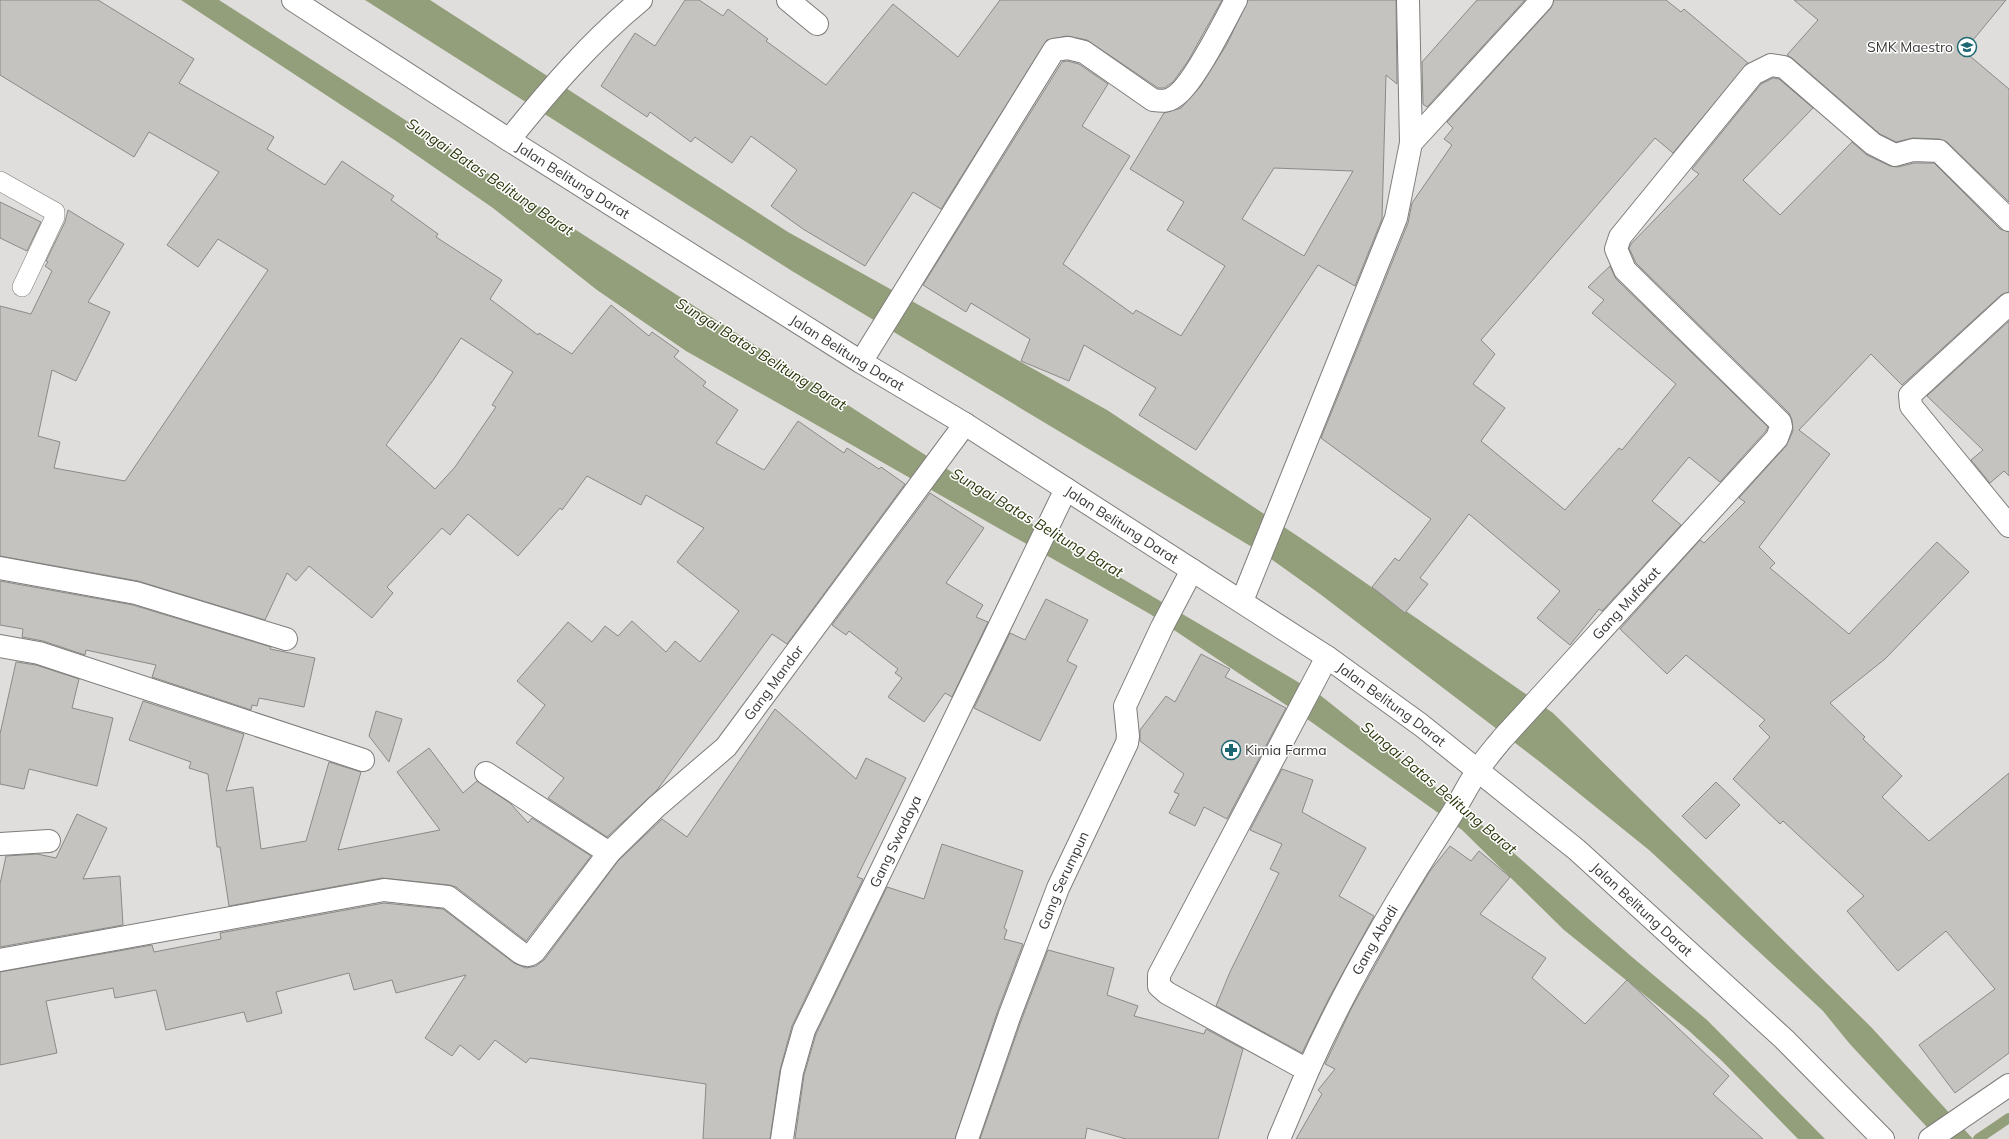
<svg xmlns="http://www.w3.org/2000/svg" width="2009" height="1139" font-family="Mulish,sans-serif">
	<style>
		.water { fill: #929f7a }
		.lines { fill: none; stroke-linecap: round; stroke-linejoin: round }
		.stream { stroke: #929f7a; stroke-width: 10 }
		.building { fill: #c4c3c0; stroke: #8b8a88; fill-rule: evenodd }
		.lane-casing { stroke: #7f7d7b; stroke-width: 20 }
		.street-casing { stroke: #7f7d7b; stroke-width: 24 }
		.primary-casing { stroke: #7f7d7b; stroke-width: 24 }
		.lane { stroke: #fff; stroke-width: 19 }
		.street { stroke: #fff; stroke-width: 22 }
		.primary { stroke: #fff; stroke-width: 22 }
		.labels { text-anchor: middle; stroke-width: 3; stroke-linejoin: round; paint-order: stroke }
		.poi-label { font-size: 14px; fill: #3b3a39; stroke: #fff; text-anchor: end }
		.street-label { font-size: 14px; fill: #3b3a39; stroke: #fff }
		.water-label { font-size: 15px; font-style: italic; fill: #2c390d; stroke: #fff }
	</style>
	<rect width="100%" height="100%" fill="#e0dedc"/>
	<g class="water">
		<path d="M181,0H219L1065,545L1320,695L1474,818L1632,957L1707,1020L1825,1139H1798L1722,1061L1688,1030L1564,930L1462,830L1310,721L1150,614L686,351L597,290L493,208L396,141Z"/>
		<path d="M365,0H430L788,232L1107,410L1311,545L1553,713L1872,1028L1973,1139H1938L1849,1043L1823,1011L1649,850L1540,762L1320,594L1267,556L792,271Z"/>
	</g>
	<g class="lines">
		<path class="stream" d="M1978,1139L2009,1118"/>
	</g>
	<g class="building">
		<path d="M0,0H98L194,59L179,83L274,137L267,149L325,185L342,161L394,196L391,200L438,234L436,237L502,280L490,299L538,335L539,333L572,354L611,305L649,336L652,332L679,351L674,357L706,382L703,386L738,410L716,443L764,470L798,421L844,453L847,448L879,469L881,467L905,484L787,644L772,634L657,790L607,837L548,798L564,778L516,743L545,705L517,681L568,622L592,642L605,626L618,636L632,621L666,652L675,641L700,662L739,611L677,562L704,528L646,495L641,505L587,476L562,510L560,508L518,556L468,514L450,535L442,528L387,587L393,593L372,618L309,566L296,581L287,573L265,620L138,581L0,556V306L31,314L52,271L45,266L48,262L46,261L65,222L68,210L124,244L88,302L110,312L76,381L52,370L38,436L60,442L54,468L125,481L268,270L218,239L198,267L167,245L219,172L149,132L134,157L0,75ZM461,338L513,372L492,405L496,407L455,467L435,489L386,445L434,379Z"/>
		<path d="M685,0H699L723,16L728,9L768,39L766,41L826,85L893,4L958,57L1000,0H1222L1188,61L1173,82L1164,88H1158L1087,40L1067,36L1047,40L941,209L913,192L865,266L803,229L771,206L797,170L751,136L732,163L695,137L691,142L650,112L647,117L601,86L635,33L655,46Z"/>
		<path d="M1248,0H1396L1397,84L1386,75L1382,219L1355,286L1318,265L1196,450L1139,415L1156,388L1084,345L1069,381L1021,361L1030,339L971,303L966,312L923,285L1062,62L1067,61L1079,64L1108,84L1082,126L1130,156L1063,264L1133,314L1136,310L1181,336L1225,266L1167,230L1184,202L1130,169L1164,113L1181,108L1200,87L1227,44ZM1274,168L1353,171L1304,256L1242,219Z"/>
		<path d="M1477,0H1525L1427,107L1423,104L1422,62Z"/>
		<path d="M1554,0H1666L1681,12L1684,9L1748,63L1673,153L1655,138L1481,340L1495,354L1473,384L1505,408L1481,441L1565,510L1619,448L1622,450L1676,384L1592,313L1604,300L1588,287L1610,266L1616,279L1768,427L1766,431L1720,482L1689,457L1652,501L1681,525L1602,611L1599,609L1570,645L1537,618L1560,591L1469,514L1420,578L1428,584L1405,613L1372,587L1395,558L1399,561L1431,519L1321,438L1408,223L1412,203L1452,145L1444,139L1453,128L1447,122L1551,8Z"/>
		<path d="M1794,0H2006L1964,51L2009,89V202L1947,142L1939,139L1913,138L1896,142L1880,134L1792,58L1787,55L1818,20Z"/>
		<path d="M1773,78L1779,79L1813,108L1743,180L1780,215L1852,142L1867,155L1890,166L1898,167L1914,163H1934L2000,229L2009,232V292L2001,295L1902,385L1871,354L1799,430L1830,454L1759,547L1775,563L1770,568L1849,634L1937,542L1969,572L1885,659L1830,703L1865,737L1863,739L1902,776L1882,797L1929,841L2009,773V1053L1955,1093L1919,1045L1995,989L1946,931L1898,971L1847,911L1864,896L1783,821L1780,824L1733,779L1770,737L1759,726L1765,720L1686,655L1667,674L1620,629L1700,540L1704,543L1745,502L1739,498L1786,446L1793,431L1792,420L1789,413L1636,263L1629,248L1631,244L1699,174L1692,169L1761,84Z"/>
		<path d="M0,202L41,222L27,251L0,238Z"/>
		<path d="M2009,321V476L2004,471L1990,483L1971,460L1983,450L1927,396Z"/>
		<path d="M930,493L984,528L946,583L983,605L976,617L988,622L952,697L945,693L924,722L888,697L902,678L895,673L898,669L849,631L846,635L832,625Z"/>
		<path d="M0,581L133,605L271,647L270,649L315,658L304,707L259,698L257,706L252,705L251,710L152,677L156,665L86,650L85,655L43,641L22,637L23,629L0,625Z"/>
		<path d="M1046,599L1088,620L1067,661L1077,666L1040,741L974,708L1010,633L1025,640Z"/>
		<path d="M1201,654L1230,669L1225,677L1286,708L1227,819L1204,807L1195,826L1169,813L1179,794L1174,792L1184,774L1140,741V730L1166,696L1175,702Z"/>
		<path d="M16,662L36,665L79,679L72,708L113,718L97,786L29,769L24,789L0,784V734Z"/>
		<path d="M143,701L244,734L226,791L253,787L261,849L306,841L329,762L361,772L338,850L440,830L397,772L429,748L463,793L477,781L510,803L528,823L532,818L591,856L526,941L456,887L449,885L382,878L229,906L220,847H217L208,774L189,768L191,762L129,740Z"/>
		<path d="M775,709L856,779L866,758L906,778L857,877L863,879L792,1026L780,1070L770,1139H703L706,1084L530,1058L526,1063L495,1040L479,1060L460,1045L452,1056L425,1038L466,975L396,993L392,980L354,990L349,973L276,992L282,1013L247,1022L244,1012L166,1030L156,990L115,998L113,988L46,1001L57,1053L0,1065V972L152,945L154,952L221,939L220,933L384,903L443,909L514,963L526,968L536,966L544,960L618,861L662,819L687,837Z"/>
		<path d="M376,711L402,719L389,762L369,736Z"/>
		<path d="M1282,769L1313,780L1302,812L1366,848L1339,896L1374,916L1329,998L1302,1053L1216,1006L1230,972L1279,873L1270,869L1282,844L1250,830Z"/>
		<path d="M1716,782L1740,805L1706,839L1682,816Z"/>
		<path d="M77,814L107,828L83,879L120,876L123,925L0,947V884L6,856L37,854L56,858Z"/>
		<path d="M942,844L1023,871L1004,928L1007,930L1004,939L1023,944L997,1013L955,1139H795L804,1075L816,1034L887,887L924,899Z"/>
		<path d="M1450,846L1471,861L1479,851L1510,877L1480,914L1546,958L1532,978L1585,1024L1627,980L1729,1076L1713,1094L1763,1139H1296L1322,1094L1318,1090L1335,1069L1325,1064L1351,1009L1402,917L1430,871Z"/>
		<path d="M1048,950L1114,968L1107,995L1138,1006L1134,1016L1204,1034L1206,1029L1243,1049L1218,1139H1126L1087,1128L1085,1139H980L1021,1021Z"/>
	</g>
	<g class="lines">
		<defs>
			<path id="lane" d="M0,181L55,212V217L22,287"/>
			<g id="street">
				<path d="M788,0L817,24"/>
				<path d="M1408,0L1411,143"/>
				<path d="M509,140C549,90 591,41 641,0"/>
				<path d="M2009,304L1910,395L1911,406L2009,526"/>
				<path d="M861,362L1054,50L1068,48L1084,52L1153,100C1161,101 1167,102 1174,97C1193,86 1224,22 1236,0"/>
				<path d="M0,568L136,593L286,639"/>
				<path d="M1242,601L1396,218L1411,143L1542,0"/>
				<path d="M0,646L39,653L363,760"/>
				<path d="M486,773L609,853"/>
				<path d="M0,844L49,841"/>
				<path id="s1" d="M0,960L384,890L448,897L521,953C527,956 529,956 534,952L609,853L656,807L726,747L965,424"/>
				<path id="s2" d="M1309,1068C1348,981 1396,900 1448,820C1459,804 1467,786 1478,770C1485,759 1494,749 1502,739L1777,438L1781,427L1780,422L1625,270L1616,249L1620,237L1753,74L1771,65L1784,67L1873,144L1895,155L1913,150L1939,151L2009,220"/>
				<path id="s3" d="M782,1139L792,1072L804,1030L1066,489"/>
				<path id="s4" d="M967,1139L1009,1017L1058,888L1127,743L1128,736L1125,706L1162,627L1192,570"/>
				<path d="M1279,1139L1309,1068L1298,1065L1167,993L1159,986V975L1327,657"/>
				<path d="M1930,1139L2009,1085"/>
			</g>
			<g id="primary">
				<path id="s5" d="M293,0L509,140L861,362L965,424L1327,657L1421,725L1577,850L1784,1039L1883,1139"/>
			</g>
		</defs>
		<use href="#lane" class="lane-casing"/>
		<use href="#street" class="street-casing"/>
		<use href="#primary" class="primary-casing"/>
		<use href="#lane" class="lane"/>
		<use href="#street" class="street"/>
		<use href="#primary" class="primary"/>
	</g>
	<defs>
		<symbol id="school-ring" viewBox="-11 -11 22 22"><circle r="9.5" fill="#fff" stroke="#1c6772" stroke-width="1.5"/><path d="M0-5L7-2L0 1L-7-2ZM-4 1L0 2.5L4 1V4Q0 6-4 4Z" fill="#1c6772"/></symbol>
		<symbol id="pharmacy-ring" viewBox="-11 -11 22 22"><circle r="9.5" fill="#fff" stroke="#1c6772" stroke-width="1.5"/><path d="M-2-6h4v4h4v4h-4v4h-4v-4h-4v-4h4Z" fill="#1c6772"/></symbol>
	</defs>
	<g fill-rule="evenodd">
		<use href="#school-ring" x="1956" y="36" width="22" height="22"/>
		<use href="#pharmacy-ring" x="1220" y="739" width="22" height="22"/>
	</g>
	<g class="labels">
		<g class="poi-label">
			<text x="1953" y="52">SMK Maestro</text>
			<text x="1245" y="755" text-anchor="start">Kimia Farma</text>
		</g>
		<g class="street-label">
			<text dy="5" stroke="none"><textPath href="#s5" startOffset="333">Jalan Belitung Darat</textPath></text>
			<text dy="5" stroke="none"><textPath href="#s5" startOffset="657">Jalan Belitung Darat</textPath></text>
			<text dy="5" stroke="none"><textPath href="#s5" startOffset="981">Jalan Belitung Darat</textPath></text>
			<text dy="5" stroke="none"><textPath href="#s2" startOffset="566">Gang Mufakat</textPath></text>
			<text dy="5" stroke="none"><textPath href="#s1" startOffset="923">Gang Mandor</textPath></text>
			<text dy="5" stroke="none"><textPath href="#s5" startOffset="1305">Jalan Belitung Darat</textPath></text>
			<text dy="5" stroke="none"><textPath href="#s3" startOffset="321">Gang Swadaya</textPath></text>
			<text dy="5" stroke="none"><textPath href="#s4" startOffset="276">Gang Serumpun</textPath></text>
			<text dy="5" stroke="none"><textPath href="#s5" startOffset="1629">Jalan Belitung Darat</textPath></text>
			<text dy="5" stroke="none"><textPath href="#s2" startOffset="144">Gang Abadi</textPath></text>
		</g>
		<g class="water-label">
			<text transform="translate(490 177) rotate(34)" y="5">Sungai Batas Belitung Barat</text>
			<text transform="translate(761 354) rotate(32)" y="5">Sungai Batas Belitung Barat</text>
			<text transform="translate(1037 523) rotate(31)" y="5">Sungai Batas Belitung Barat</text>
			<text transform="translate(1439 788) rotate(40)" y="5">Sungai Batas Belitung Barat</text>
		</g>
	</g>
</svg>
